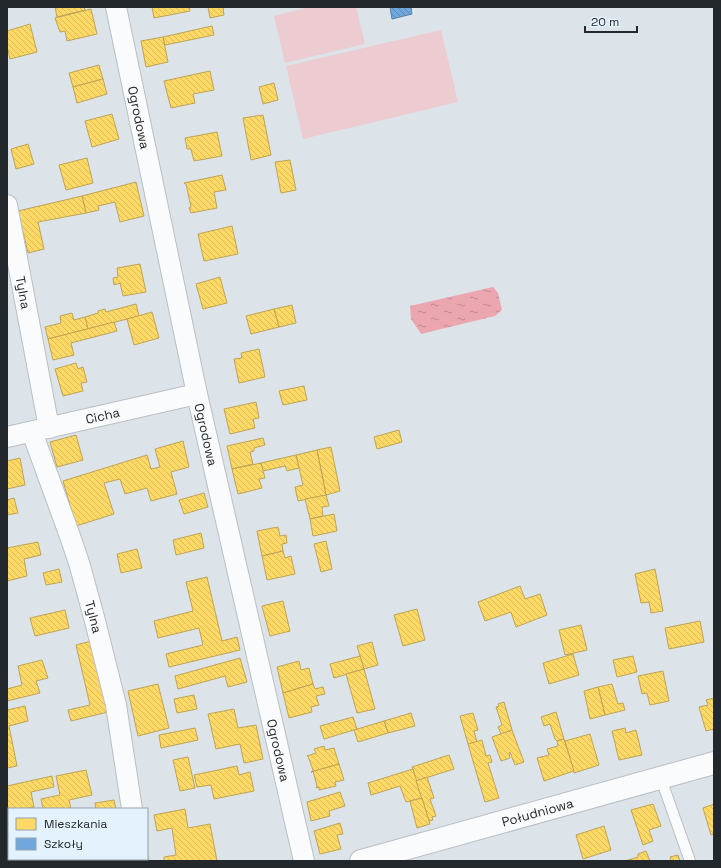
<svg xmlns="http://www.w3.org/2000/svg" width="721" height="868" font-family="'Space Grotesk',sans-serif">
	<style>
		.pitch { fill: #ecccd1 }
		.water { fill: url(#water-ripples) }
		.homes { fill: url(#homes-back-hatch); stroke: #bda455 }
		.schools { fill: url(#schools-back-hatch); stroke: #5882a7 }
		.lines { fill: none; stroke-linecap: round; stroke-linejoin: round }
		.service-casing { stroke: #babfc4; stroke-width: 12 }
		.minor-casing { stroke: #babfc4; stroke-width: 22 }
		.tertiary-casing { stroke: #babfc4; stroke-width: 24 }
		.service { stroke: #fafbfc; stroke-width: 10 }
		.minor { stroke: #fafbfc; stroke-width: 20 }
		.tertiary { stroke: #fafbfc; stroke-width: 22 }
		.labels { text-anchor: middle; stroke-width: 4; stroke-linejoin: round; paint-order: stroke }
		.street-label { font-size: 13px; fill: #23282c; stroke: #e3f2fc }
	</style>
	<defs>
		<pattern id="water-ripples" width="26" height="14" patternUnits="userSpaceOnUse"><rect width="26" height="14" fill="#eca6af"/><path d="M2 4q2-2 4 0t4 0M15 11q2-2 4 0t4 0" fill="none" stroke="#bf878f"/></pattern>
		<pattern id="homes-back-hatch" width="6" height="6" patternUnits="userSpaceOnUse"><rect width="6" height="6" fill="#ffd966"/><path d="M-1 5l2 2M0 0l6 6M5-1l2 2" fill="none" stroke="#daba59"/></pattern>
		<pattern id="schools-back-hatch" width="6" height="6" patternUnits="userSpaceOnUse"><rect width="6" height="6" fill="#6fa8dc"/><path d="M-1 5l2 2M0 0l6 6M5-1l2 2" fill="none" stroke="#5b89b3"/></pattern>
	</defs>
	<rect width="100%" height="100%" fill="#dce3e9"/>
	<g class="pitch">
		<path d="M310,7H356L365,44L285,63L274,16Z"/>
		<path d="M441,30L458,102L303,139L286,66Z"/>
	</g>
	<path class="water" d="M493,287L498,293L502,310L495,316L421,334L411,319L410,306Z"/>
	<g class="homes">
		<path d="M55,7H84L85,10L57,17Z"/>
		<path d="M152,7H189L190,11L154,18Z"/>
		<path d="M208,7H223L224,15L210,18Z"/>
		<path d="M91,9L97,34L67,41L65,31L60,32L55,18Z"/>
		<path d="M30,24L37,52L10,59L7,46V31Z"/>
		<path d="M212,26L214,35L165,45L163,37Z"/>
		<path d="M163,37L168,62L146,67L141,41Z"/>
		<path d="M99,65L103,79L73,87L69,73Z"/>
		<path d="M210,71L214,90L193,94L195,103L171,108L164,81Z"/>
		<path d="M103,79L107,94L77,103L73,87Z"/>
		<path d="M274,83L278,100L263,104L259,87Z"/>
		<path d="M112,114L119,139L92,147L85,121Z"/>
		<path d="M263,115L271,155L251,160L243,118Z"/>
		<path d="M217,132L222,156L194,161L191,149H187L185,138Z"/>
		<path d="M28,144L34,164L16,169L11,149Z"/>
		<path d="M87,158L93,183L66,190L59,165Z"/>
		<path d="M290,160L296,190L281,193L275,162Z"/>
		<path d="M222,175L226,190L214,192L217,208L191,213L189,208L191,207L186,184L184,183Z"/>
		<path d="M136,182L144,216L120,222L115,202L98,206L99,210L86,213L82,196Z"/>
		<path d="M82,196L86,213L38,222L44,249L28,253L18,211Z"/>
		<path d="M232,226L238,254L204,261L198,234Z"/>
		<path d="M140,264L146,292L123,296L120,283L114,285L113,278L118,277L117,268Z"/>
		<path d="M220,277L227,303L203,309L196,284Z"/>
		<path d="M136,304L139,316L88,329L85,317L98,313V311L105,309L106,312Z"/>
		<path d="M292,305L296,323L279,327L274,309Z"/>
		<path d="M274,309L279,327L251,334L246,316Z"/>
		<path d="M152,312L159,338L134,345L127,319Z"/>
		<path d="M72,313L74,320L85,317L88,329L48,339L45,327L61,323L60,316Z"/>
		<path d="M114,322L117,331L71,343L74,355L53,360L48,339Z"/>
		<path d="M259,349L265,377L239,383L234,359L242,358L241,353Z"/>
		<path d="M76,363L78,369L83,367L87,382L81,383L83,391L63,396L55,369Z"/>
		<path d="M304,386L307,400L283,405L279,391Z"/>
		<path d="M256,402L259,418L253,419L255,428L230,434L224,409Z"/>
		<path d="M399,430L402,442L377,449L374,437Z"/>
		<path d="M76,435L83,460L57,467L50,442Z"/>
		<path d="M263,438L265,445L254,448V451L250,452L253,464L232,469L227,446Z"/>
		<path d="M183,441L189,467L171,472L177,494L151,501L147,488L125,494L120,479L104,483L114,514L76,526L63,481L147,455L151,469L160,467L155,449Z"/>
		<path d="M331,447L340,491L326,495L317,450Z"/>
		<path d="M317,450L326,495L298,501L295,487L303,485L296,455Z"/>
		<path d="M296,455L299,468L287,471L285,466L263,471L261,463Z"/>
		<path d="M20,458L25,485L7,489V461Z"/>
		<path d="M261,463L265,478L259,479L262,488L238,494L232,469Z"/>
		<path d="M204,493L208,507L184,514L179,500Z"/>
		<path d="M326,495L329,506L322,507L323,516L310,519L305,499Z"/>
		<path d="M14,498L18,513L7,515V500Z"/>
		<path d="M334,514L337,531L313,536L310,519Z"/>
		<path d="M278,527L280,536L286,535L287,543L282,544L283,551L262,556L257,531Z"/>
		<path d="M201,533L204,548L176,555L173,540Z"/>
		<path d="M326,541L332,569L321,572L314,544Z"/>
		<path d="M38,542L41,555L24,559L27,576L7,581V548Z"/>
		<path d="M137,549L142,568L121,573L117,554Z"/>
		<path d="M283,551L285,558L291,556L295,574L267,580L262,556Z"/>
		<path d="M59,569L62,582L46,585L43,573Z"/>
		<path d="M655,569L663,611L651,613L649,602L641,603L635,574Z"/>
		<path d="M207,577L222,641L237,637L240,650L169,667L166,654L203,645L199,628L158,638L154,621L193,611L186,582Z"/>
		<path d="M520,586L525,599L540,594L547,615L516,627L511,612L485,621L478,602Z"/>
		<path d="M283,601L290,631L270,636L262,606Z"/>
		<path d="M417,609L425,640L403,646L394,615Z"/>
		<path d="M65,610L69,628L35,636L30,618Z"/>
		<path d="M700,621L704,642L669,649L665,628Z"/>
		<path d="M581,625L587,650L565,655L559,630Z"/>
		<path d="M91,641L108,712L71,721L68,710L90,705L76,645Z"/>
		<path d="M372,642L378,665L364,669L357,646Z"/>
		<path d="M573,654L579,675L549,684L543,663Z"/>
		<path d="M360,656L364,669L334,678L330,664Z"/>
		<path d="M633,656L637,672L617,677L613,660Z"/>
		<path d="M240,658L247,682L228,687L225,676L178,689L175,676Z"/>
		<path d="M42,660L48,678L36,681L40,693L7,701V689L22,685L18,666Z"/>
		<path d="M299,661L301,670L309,668L313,684L283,693L277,667Z"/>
		<path d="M364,669L375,709L357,713L346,674Z"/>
		<path d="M663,671L669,701L650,705L647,693L642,694L638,676Z"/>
		<path d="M158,684L169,728L138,736L128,691Z"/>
		<path d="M313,684L315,689L323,687L325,694L316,696L319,705L311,707L312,712L289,718L283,693Z"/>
		<path d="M612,684L618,704L623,703L625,710L605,715L598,687Z"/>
		<path d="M598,687L605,715L590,719L584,691Z"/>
		<path d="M194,695L197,709L177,713L174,699Z"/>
		<path d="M714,698V729L706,731L699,707L708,705L706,700Z"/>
		<path d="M504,702L512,730L501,734L498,727L502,725L496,707L499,706L498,704Z"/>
		<path d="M25,706L28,721L9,726L17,766L7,768V710Z"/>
		<path d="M234,709L238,728L256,725L263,759L244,763L240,744L216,749L208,714Z"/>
		<path d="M556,712L564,739L557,741L555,739L550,724L544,726L541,717Z"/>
		<path d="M411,713L415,726L388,733L384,721Z"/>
		<path d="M473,713L478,730L474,731L477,742L468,744L460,716Z"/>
		<path d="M353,717L357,729L324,739L320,726Z"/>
		<path d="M384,721L388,733L358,742L354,730Z"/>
		<path d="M195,728L198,740L161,748L159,735Z"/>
		<path d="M625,728L626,733L636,730L642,755L619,760L612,731Z"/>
		<path d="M512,730L524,762L515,765L510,752L509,753L510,758L501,761L492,737Z"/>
		<path d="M590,734L599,765L574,773L565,741Z"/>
		<path d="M564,739L574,771L544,781L537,758L549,755L547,749L558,746L557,741Z"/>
		<path d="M482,740L486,756L490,755L492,762L488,763L499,798L485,802L468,744Z"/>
		<path d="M324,746L325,750L334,748L339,764L311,772L313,770L308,756H307L316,753L314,749Z"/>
		<path d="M449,755L454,769L416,781L412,767Z"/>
		<path d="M188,757L195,788L180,791L173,760Z"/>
		<path d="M339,764L344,780L335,782L336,786L319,790V787L316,788L317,786L313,771L311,772Z"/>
		<path d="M237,766L239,775L250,772L254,791L214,799L211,785L197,787L194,775Z"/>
		<path d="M413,769L422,798L406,802L400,786L371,795L368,783Z"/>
		<path d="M86,770L92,795L69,800L71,809H43L41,799L60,795L56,776Z"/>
		<path d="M52,776L54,787L31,792L34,807L24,809H9V812L7,813V786Z"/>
		<path d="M427,777L434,798L430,799L436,816L432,817L433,820L429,821L416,781Z"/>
		<path d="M340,792L345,806L329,811L330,816L311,821L307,802Z"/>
		<path d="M422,798L430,824L417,828L410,801Z"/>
		<path d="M114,800L116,809H96L95,803Z"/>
		<path d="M653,804L661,826L649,830L653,841L643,845L631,810Z"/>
		<path d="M714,804V834L711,835L703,808Z"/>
		<path d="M185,809L188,828L210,824L217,861H164V857L176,855L172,828L157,831L154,815Z"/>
		<path d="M9,822V847L8,848L7,823Z"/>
		<path d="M340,823L343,834L337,835L341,849L320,854L314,831Z"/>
		<path d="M604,826L611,850L583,859L576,835Z"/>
		<path d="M646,851L650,861H625L638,857V854Z"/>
		<path d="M678,855L680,861H671L670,857Z"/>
		<path d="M69,859H93L94,861H69Z"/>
	</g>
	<path class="schools" d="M390,7H411L412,14L392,19Z"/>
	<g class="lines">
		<defs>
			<path id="service" d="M660,776L690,861"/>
			<g id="minor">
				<path id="s1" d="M116,7L197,394L304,861"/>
				<path id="s2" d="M7,205L49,428"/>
				<path id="s3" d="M32,432L71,539L80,566L95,621L116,705L132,809"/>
				<path id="s4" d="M7,437L197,394"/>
				<path d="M138,859V861"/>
			</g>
			<g id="tertiary">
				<path id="s5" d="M361,861L714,763"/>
			</g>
		</defs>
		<use href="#service" class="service-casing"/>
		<use href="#minor" class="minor-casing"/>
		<use href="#tertiary" class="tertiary-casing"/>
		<use href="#service" class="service"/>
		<use href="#minor" class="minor"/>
		<use href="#tertiary" class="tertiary"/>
	</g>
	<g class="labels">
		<g class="street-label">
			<text dy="5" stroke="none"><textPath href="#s1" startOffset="113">Ogrodowa</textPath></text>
			<text dy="5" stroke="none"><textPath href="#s2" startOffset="89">Tylna</textPath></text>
			<text dy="5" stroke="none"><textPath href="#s4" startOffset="98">Cicha</textPath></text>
			<text dy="5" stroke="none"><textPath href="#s1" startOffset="437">Ogrodowa</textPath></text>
			<text dy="5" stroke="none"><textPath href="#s3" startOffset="195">Tylna</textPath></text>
			<text dy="5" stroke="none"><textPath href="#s1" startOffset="761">Ogrodowa</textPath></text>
			<text dy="5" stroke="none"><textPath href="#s5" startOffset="183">Południowa</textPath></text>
		</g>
	</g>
	<rect width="721" height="868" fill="none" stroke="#23282c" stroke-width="16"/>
	<rect x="8" y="808" width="140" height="52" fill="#e3f2fc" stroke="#96a1a9"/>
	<rect x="16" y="818" width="20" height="12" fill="#ffd966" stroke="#96a1a9"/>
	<text x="44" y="828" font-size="12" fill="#23282c">Mieszkania</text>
	<rect x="16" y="838" width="20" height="12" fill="#6fa8dc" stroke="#96a1a9"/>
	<text x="44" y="848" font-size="12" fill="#23282c">Szkoły</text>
	<path d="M585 26v6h52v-6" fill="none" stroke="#23282c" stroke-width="2"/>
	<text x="591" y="26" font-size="12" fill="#23282c" stroke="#e3f2fc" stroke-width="3" paint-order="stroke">20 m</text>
</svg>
